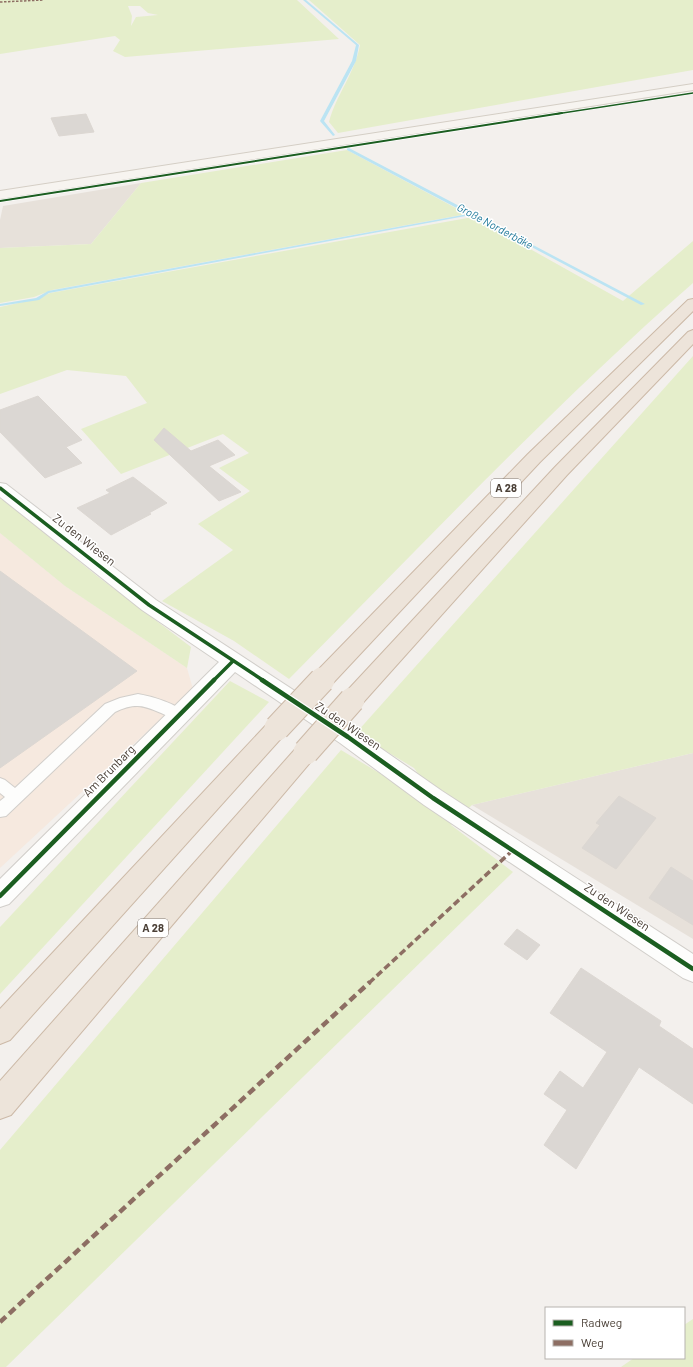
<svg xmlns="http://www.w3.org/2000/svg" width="693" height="1367" font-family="Barlow,sans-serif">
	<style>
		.residential { fill: #e7e1da }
		.commercial { fill: #f6e9df }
		.green { fill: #e5eecb; fill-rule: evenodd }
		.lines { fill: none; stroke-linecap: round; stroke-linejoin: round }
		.stream { fill: #bbe4f3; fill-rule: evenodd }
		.building { fill: #dbd7d3; stroke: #dcd7d2 }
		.service-casing { stroke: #d1ceca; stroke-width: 2 }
		.minor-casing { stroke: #d1ceca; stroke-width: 2 }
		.secondary-casing { stroke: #d4cec5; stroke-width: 2 }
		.motorway-casing { stroke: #ccb9a7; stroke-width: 2 }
		.service { fill: #fdfdfc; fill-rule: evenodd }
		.minor { fill: #fdfdfc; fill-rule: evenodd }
		.secondary { fill: #f7f4f0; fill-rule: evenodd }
		.motorway { fill: #ede4da; fill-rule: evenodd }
		.motorway-bridge-far1-casing { stroke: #ccb9a7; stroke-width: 22; stroke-linecap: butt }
		.motorway-bridge-casing { stroke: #ccb9a7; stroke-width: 27; stroke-linecap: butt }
		.motorway-bridge-far1 { stroke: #ede4da; stroke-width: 20 }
		.motorway-bridge { stroke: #ede4da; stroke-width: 25 }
		.quiet-far2 { stroke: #8d6e63; stroke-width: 1.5; stroke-dasharray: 2.5 1.5; stroke-linecap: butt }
		.quiet-far1 { stroke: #8d6e63; stroke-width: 3.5; stroke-dasharray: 7 3.5; stroke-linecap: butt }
		.quiet { stroke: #8d6e63; stroke-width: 4.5; stroke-dasharray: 8 4.5; stroke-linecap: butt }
		.cycleway-far3-casing { stroke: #fff; stroke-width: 2.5 }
		.cycleway-far2-casing { stroke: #fff; stroke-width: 3.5 }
		.cycleway-far1-casing { stroke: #fff; stroke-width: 5.5 }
		.cycleway-casing { stroke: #fff; stroke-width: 7 }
		.cycleway-far3 { stroke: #1b5e20; stroke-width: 1.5 }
		.cycleway-far2 { stroke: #1b5e20; stroke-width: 2 }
		.cycleway-far1 { stroke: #1b5e20; stroke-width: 3.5 }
		.cycleway { stroke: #1b5e20; stroke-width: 4.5 }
		.labels { text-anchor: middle; stroke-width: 3; stroke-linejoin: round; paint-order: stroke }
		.far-water-label { font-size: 11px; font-style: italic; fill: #237b9c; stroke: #fff }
		.shield { fill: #fff; stroke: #817973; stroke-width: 1 }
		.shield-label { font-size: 11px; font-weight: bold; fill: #4b4037 }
		.street-label { font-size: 12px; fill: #4b4037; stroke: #fff }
	</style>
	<rect width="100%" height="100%" fill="#f3f0ed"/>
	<g class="residential">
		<path d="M141,183L91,244L0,248V220L3,206Z"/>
		<path d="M693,753V939L472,805Z"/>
	</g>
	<path class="commercial" d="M0,533L65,586L187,668L193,689L0,868Z"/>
	<g class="green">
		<path d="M0,0H297L339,39L125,57L113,51L120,40L115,36L0,54ZM128,6H140L148,13L158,15L136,17L131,26L132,16Z"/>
		<path d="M309,0H693V70L338,133L329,122C336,95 355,73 360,45Z"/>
		<path d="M347,150L467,214L52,290L34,297L0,303V248L91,244L141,183Z"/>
		<path d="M473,217L623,301L693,241V283C552,407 422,545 289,679L234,641L162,601L233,550L198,524L250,491L219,468L249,453L223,434L121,474L81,429L147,403L126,376L67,370L0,394V307L37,299L50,293Z"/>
		<path d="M693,356V753L472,805L451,825L513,872L6,1367H0V1150L341,750L401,786L419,775L414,768L356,733Z"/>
		<path d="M0,497L97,576L191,647L187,668L65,586L0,533Z"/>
		<path d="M230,681L269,702L0,994V927Z"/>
		<path d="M693,1319V1367H621L634,1358H684V1325Z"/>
	</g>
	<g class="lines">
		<g class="stream">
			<path d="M303,0H306L359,45L356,61L324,121L335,135L333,136L320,121L352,61L356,45Z"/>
			<path d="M347,148H349L645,304L641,305L471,215L49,293L39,300L0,306V304L36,298L48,291L468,214L347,150Z"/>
		</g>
	</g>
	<g class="building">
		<path d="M86,114L94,132L59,136L51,118Z"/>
		<path d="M38,396L82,440L66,447L82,463L45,478L0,432V410Z"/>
		<path d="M164,428L191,451L218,440L235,455L209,466L241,492L219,501L154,440Z"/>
		<path d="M133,477L167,503L149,513L151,514L111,535L77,508L110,493L106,490Z"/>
		<path d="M0,571L137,671L0,768Z"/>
		<path d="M619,796L656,818L616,869L582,848L600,825L596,823Z"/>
		<path d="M671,867L693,881V925L649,898Z"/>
		<path d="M517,929L540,945L527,960L504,944Z"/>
		<path d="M581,968L661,1021L659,1026L693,1049V1104L639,1067L576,1169L544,1145L567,1110L544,1094L560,1071L583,1088L607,1052L550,1013Z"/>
	</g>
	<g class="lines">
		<defs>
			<path id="service" d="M138,694C150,696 180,704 186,715L184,719L179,720C152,712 144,698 115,712L6,816L0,817V801L5,797L0,793V778L5,780L15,788L105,704L120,698Z"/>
			<path id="minor" d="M0,483L6,484L156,600L356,731L442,791L693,954V982L683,978L424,805L340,743L235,672L9,904L0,907V879L219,662L142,610L0,497Z"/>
			<path id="secondary" d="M693,84V90L0,199V191Z"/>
			<g id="motorway">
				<path d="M693,299V311L540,462L333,683L325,685L317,683L314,677L317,671L528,454L688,300Z"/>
				<path d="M693,330V344L567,475L360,706L352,708L344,706L341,700L344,694L555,467L688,332Z"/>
				<path d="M277,719L285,722L288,728L285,734L10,1040L0,1044V1009L269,722Z"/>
				<path d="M306,743L314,746L318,752L314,758L11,1115L0,1119V1081L298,746Z"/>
			</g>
		</defs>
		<use href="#service" class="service-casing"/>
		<use href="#minor" class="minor-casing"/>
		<use href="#secondary" class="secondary-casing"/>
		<use href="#motorway" class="motorway-casing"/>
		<use href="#service" class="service"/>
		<use href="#minor" class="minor"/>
		<use href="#secondary" class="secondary"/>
		<use href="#motorway" class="motorway"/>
		<defs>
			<path id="motorway-bridge-far1" d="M321,681L325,677"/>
			<g id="motorway-bridge">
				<path d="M277,728L322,680"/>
				<path d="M306,752L352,700"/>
			</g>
		</defs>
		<use href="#motorway-bridge-far1" class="motorway-bridge-far1-casing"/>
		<use href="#motorway-bridge" class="motorway-bridge-casing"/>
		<use href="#motorway-bridge-far1" class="motorway-bridge-far1"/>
		<use href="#motorway-bridge" class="motorway-bridge"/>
		<path class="quiet-far2" d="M0,2L44,0"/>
		<path class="quiet-far1" d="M369,983L513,850"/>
		<path class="quiet" d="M0,1322L370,982"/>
		<defs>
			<path id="cycleway-far3" d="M556,114L693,93"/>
			<path id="cycleway-far2" d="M0,201L562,113"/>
			<g id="cycleway-far1">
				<path d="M0,488L149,605L264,681"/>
				<path d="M213,681L233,661"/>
			</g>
			<g id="cycleway">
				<path d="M262,680L348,737L433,798L693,969"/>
				<path d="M0,896L214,680"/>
			</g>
		</defs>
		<use href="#cycleway-far3" class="cycleway-far3-casing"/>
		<use href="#cycleway-far2" class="cycleway-far2-casing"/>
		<use href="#cycleway-far1" class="cycleway-far1-casing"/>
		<use href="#cycleway" class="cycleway-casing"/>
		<use href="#cycleway-far3" class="cycleway-far3"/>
		<use href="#cycleway-far2" class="cycleway-far2"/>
		<use href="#cycleway-far1" class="cycleway-far1"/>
		<use href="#cycleway" class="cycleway"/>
	</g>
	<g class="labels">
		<g class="far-water-label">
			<text transform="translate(495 226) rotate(28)" y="4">Große Norderbäke</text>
		</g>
		<g class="shield">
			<rect x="491" y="479" width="30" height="18" rx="3"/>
			<rect x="138" y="919" width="30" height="18" rx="3"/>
		</g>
		<g class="shield-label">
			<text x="506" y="492">A 28</text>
			<text x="153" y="932">A 28</text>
		</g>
		<g class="street-label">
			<text transform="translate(84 540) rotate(38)" y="4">Zu den Wiesen</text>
			<text transform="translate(348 726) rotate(34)" y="4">Zu den Wiesen</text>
			<text transform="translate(109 771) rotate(-45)" y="4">Am Brunbarg</text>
			<text transform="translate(617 907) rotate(34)" y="4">Zu den Wiesen</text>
		</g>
	</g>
	<rect x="545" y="1307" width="140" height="52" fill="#ffffff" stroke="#b7b3af"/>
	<rect x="553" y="1320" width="20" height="6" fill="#1b5e20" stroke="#b7b3af"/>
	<text x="581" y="1327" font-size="12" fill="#4b4037">Radweg</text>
	<rect x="553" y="1340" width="20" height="6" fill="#8d6e63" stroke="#b7b3af"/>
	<text x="581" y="1347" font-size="12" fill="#4b4037">Weg</text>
</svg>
